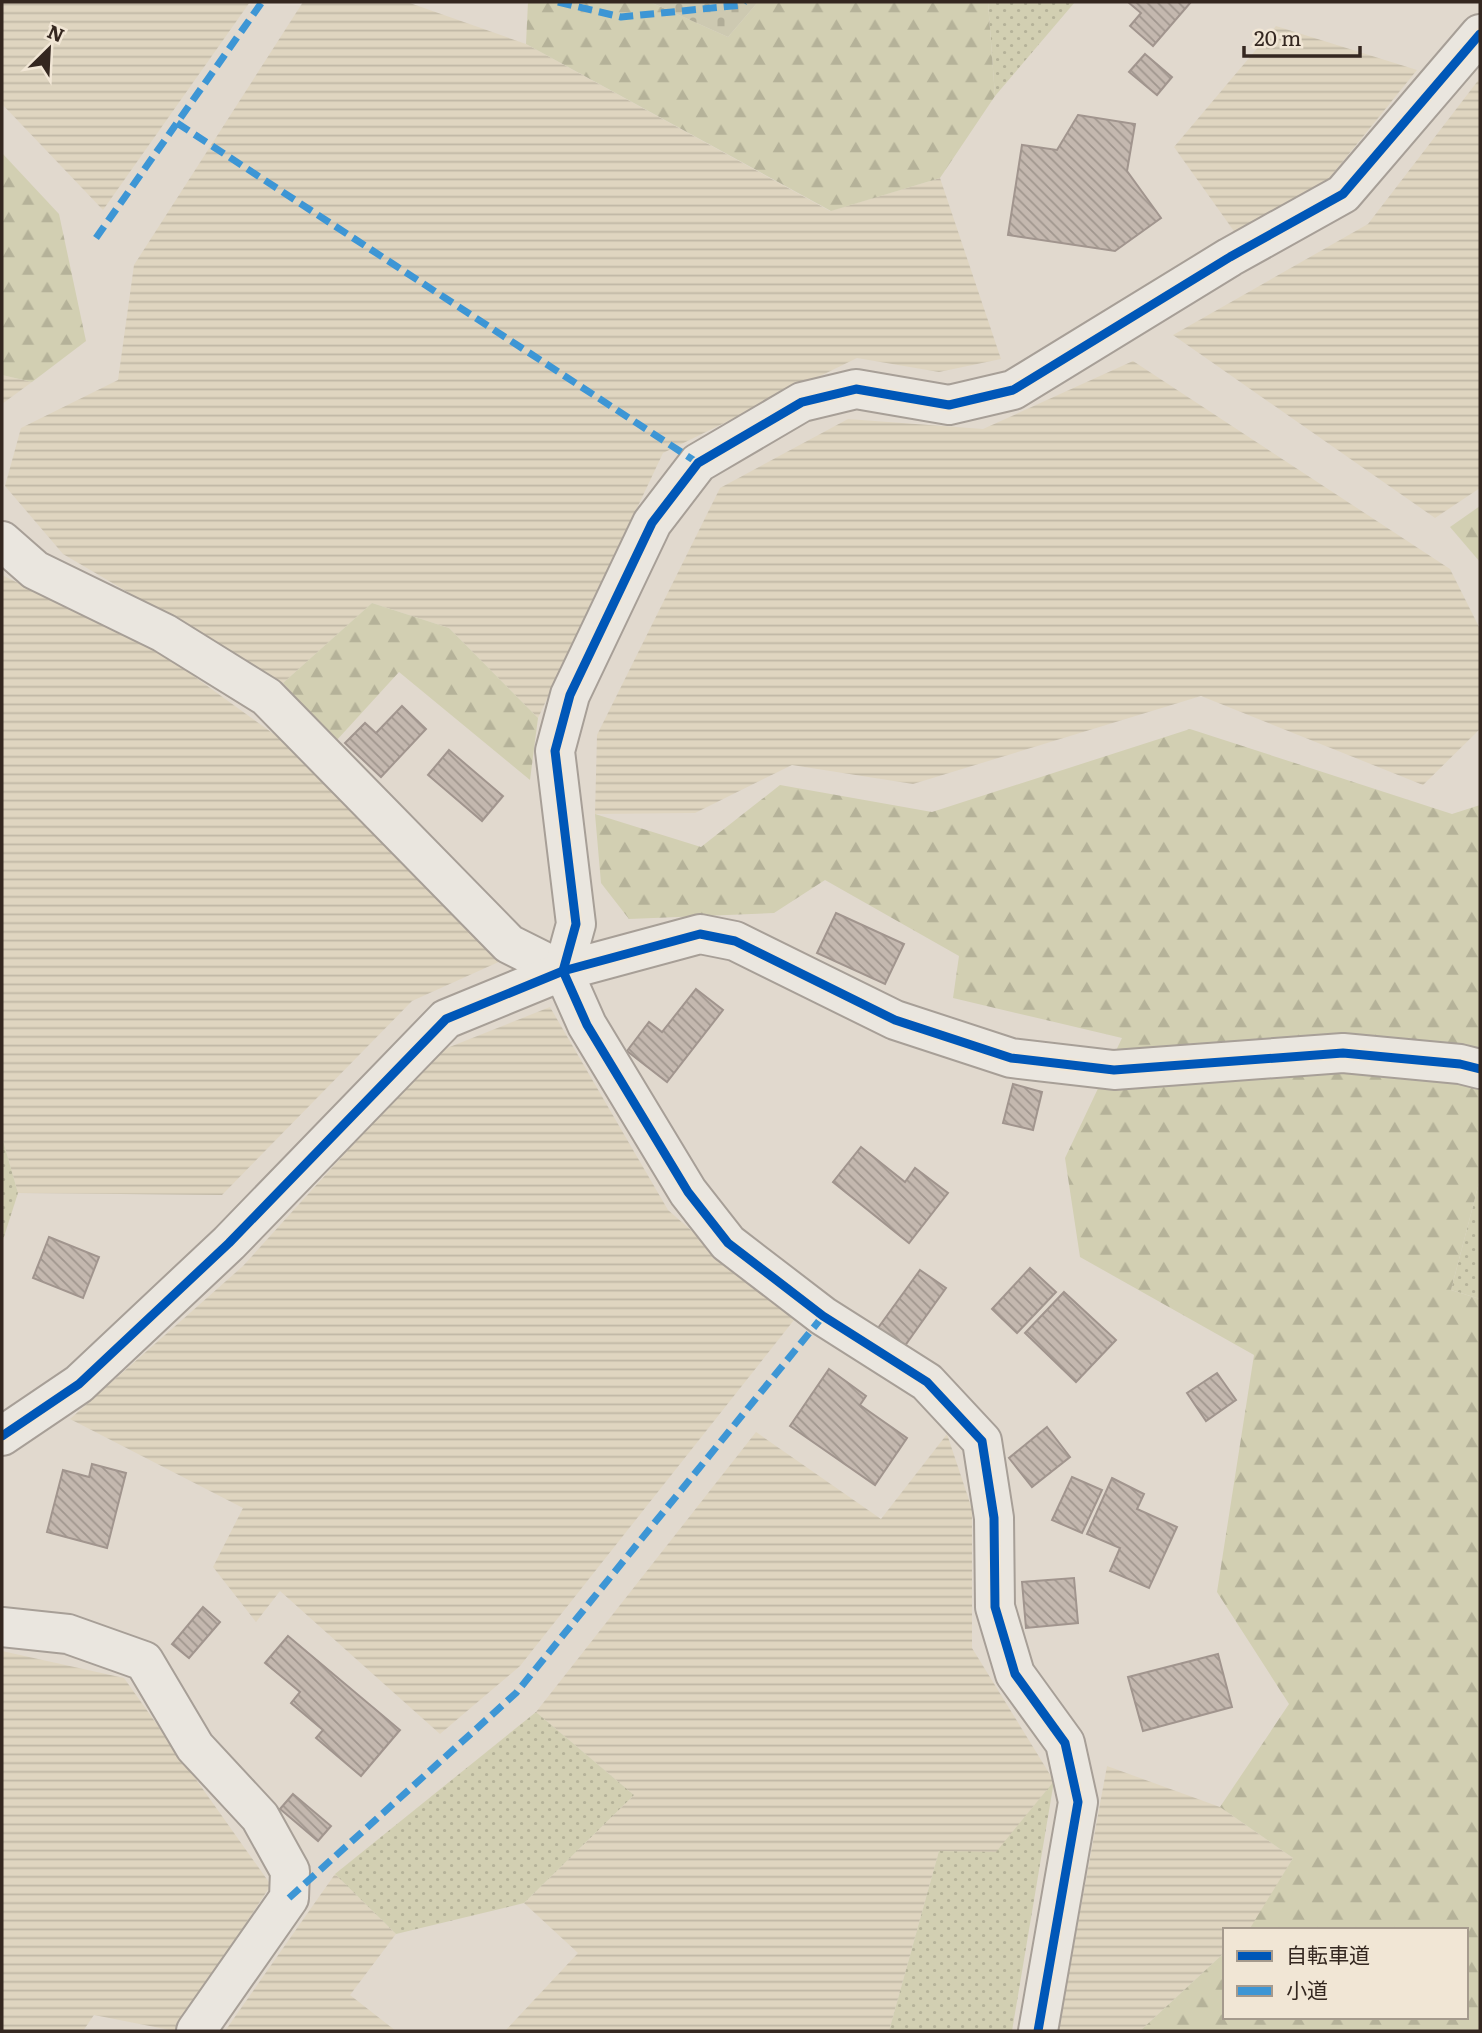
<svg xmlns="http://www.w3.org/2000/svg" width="1482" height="2033" font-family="Literata,'Noto Sans JP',serif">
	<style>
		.farmland { fill: url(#farmland-rules) }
		.green { fill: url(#green-dots) }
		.forest { fill: url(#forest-firs) }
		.cemetery { fill: url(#cemetery-stones) }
		.building { fill: url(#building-back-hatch); stroke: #a1958e; stroke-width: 2 }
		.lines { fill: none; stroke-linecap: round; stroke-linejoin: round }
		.street-casing { stroke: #a79f97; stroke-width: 42 }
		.street { stroke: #eae6df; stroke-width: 38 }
		.quiet { stroke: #3d96d5; stroke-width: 7; stroke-dasharray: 14 7; stroke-linecap: butt }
		.cycleway-casing { stroke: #f1e6d5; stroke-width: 13 }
		.cycleway { stroke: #0057b8; stroke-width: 9 }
	</style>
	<defs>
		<pattern id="farmland-rules" width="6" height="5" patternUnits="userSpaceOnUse" patternTransform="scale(1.75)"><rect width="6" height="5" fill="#dfd5c0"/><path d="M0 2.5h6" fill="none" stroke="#c0b7a5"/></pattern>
		<pattern id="green-dots" width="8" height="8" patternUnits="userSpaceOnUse" patternTransform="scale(1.75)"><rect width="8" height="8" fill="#d2cfb2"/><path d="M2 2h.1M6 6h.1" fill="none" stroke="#b5b299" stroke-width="1.8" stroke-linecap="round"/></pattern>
		<pattern id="forest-firs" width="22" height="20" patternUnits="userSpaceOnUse" patternTransform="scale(1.75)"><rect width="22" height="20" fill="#d2cfb2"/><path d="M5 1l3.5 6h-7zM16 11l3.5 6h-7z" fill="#b5b299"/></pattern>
		<pattern id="cemetery-stones" width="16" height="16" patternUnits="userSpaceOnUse" patternTransform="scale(1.75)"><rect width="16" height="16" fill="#cdc9b1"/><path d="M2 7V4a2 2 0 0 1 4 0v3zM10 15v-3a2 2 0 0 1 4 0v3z" fill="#b1ad98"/></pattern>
		<pattern id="building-back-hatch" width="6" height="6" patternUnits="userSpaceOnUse" patternTransform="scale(1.75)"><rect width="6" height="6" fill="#c4b8af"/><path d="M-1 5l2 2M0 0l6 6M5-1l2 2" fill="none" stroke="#a0968e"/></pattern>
	</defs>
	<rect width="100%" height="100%" fill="#e1d9ce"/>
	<g class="farmland">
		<path d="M2,2H250L103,210L2,104Z"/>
		<path d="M303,2H407L526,44L830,211L940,178L1001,359L939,372L857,358L663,453L538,718L449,628L372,603L283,683L63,554L5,486L21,428L118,380L134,265Z"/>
		<path d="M1276,26L1417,70L1318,192L1236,234L1174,147Z"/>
		<path d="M1480,78V488L1435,518L1173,335L1368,224Z"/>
		<path d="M1133,361L1450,569L1480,629V729L1423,785L1201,696L913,784L792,765L695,813L595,814L597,735L720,488L848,419L983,429Z"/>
		<path d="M2,375L32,382L2,404Z"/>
		<path d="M2,575L166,656L311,761L503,960L412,1001L222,1195L18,1193L2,1137Z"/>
		<path d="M550,1007L668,1210L794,1320L520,1666L440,1734L280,1591L256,1622L213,1567L243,1508L70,1419L243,1266L437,1052Z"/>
		<path d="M756,1432L881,1519L947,1434L972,1509V1648L1054,1781L996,1853L939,1851L889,2031H505L578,1953L524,1903L634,1795L536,1712Z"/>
		<path d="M2,1651L124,1678L271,1885L175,2031L94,2015L83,2031H2Z"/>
		<path d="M1107,1766L1220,1807L1293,1858L1253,1926L1249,1930H1225V1952L1140,2031H1058Z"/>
		<path d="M335,1874L396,1934L350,1995L396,2031H225Z"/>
	</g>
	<g class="green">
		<path d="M988,2H1075L995,96Z"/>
		<path d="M2,1137L18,1193L2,1243Z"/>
		<path d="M1480,1179V1299L1451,1290Z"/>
		<path d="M536,1712L634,1795L524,1903L396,1934L335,1874Z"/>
		<path d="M1054,1781L1012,2031H889L939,1851L996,1852Z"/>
	</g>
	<g class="forest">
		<path d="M528,2H650L728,37L758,2H988L995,96L940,178L831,211L526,44Z"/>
		<path d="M2,153L59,214L86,341L32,382L2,375Z"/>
		<path d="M1480,506V562L1450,527Z"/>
		<path d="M372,603L449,628L538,718L530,780L399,672L336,741L283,683Z"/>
		<path d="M1190,729L1452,814L1480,805V1179L1451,1290L1480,1299V2031H1140L1225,1952V2017H1466V1930H1249L1293,1858L1220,1807L1289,1704L1217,1592L1254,1355L1080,1257L1065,1158L1122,1038L953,998L959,956L825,880L774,913L629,919L601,883L595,814L701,847L780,785L932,812Z"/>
	</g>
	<path class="cemetery" d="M650,2H758L728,37Z"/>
	<g class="building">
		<path d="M1128,2H1191L1153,46L1130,26L1141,13Z"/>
		<path d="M1145,54L1172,77L1157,95L1129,72Z"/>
		<path d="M1078,115L1135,124L1127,171L1161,218L1115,251L1008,235L1022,145L1057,150Z"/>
		<path d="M402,706L426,729L381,777L345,743L365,723L376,733Z"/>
		<path d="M449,750L503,796L482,821L428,775Z"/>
		<path d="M836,913L904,944L885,984L817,953Z"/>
		<path d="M696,989L723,1010L667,1082L627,1051L649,1022L662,1032Z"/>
		<path d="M1013,1084L1042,1092L1033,1130L1003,1123Z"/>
		<path d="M861,1147L905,1182L915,1168L948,1193L909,1243L833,1182Z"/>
		<path d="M49,1237L99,1257L83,1298L33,1278Z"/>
		<path d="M1030,1268L1056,1292L1017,1333L992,1309Z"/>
		<path d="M920,1270L946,1288L904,1347L878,1328Z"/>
		<path d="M1064,1292L1116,1340L1076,1382L1025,1333Z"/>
		<path d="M829,1369L866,1396L860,1405L907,1438L875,1485L790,1426Z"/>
		<path d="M1217,1373L1236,1400L1206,1421L1187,1393Z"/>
		<path d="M1047,1427L1070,1457L1032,1487L1009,1458Z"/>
		<path d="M92,1464L126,1473L107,1548L47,1532L63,1470L89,1477Z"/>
		<path d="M1072,1477L1102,1490L1082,1533L1052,1520Z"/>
		<path d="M1112,1478L1144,1494L1137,1509L1177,1527L1149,1588L1110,1571L1120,1548L1087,1534Z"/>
		<path d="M1074,1578L1078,1623L1026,1628L1022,1582Z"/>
		<path d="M203,1607L220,1622L189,1658L172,1644Z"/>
		<path d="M288,1636L400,1730L361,1776L316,1738L323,1730L291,1703L300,1692L265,1663Z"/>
		<path d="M1218,1654L1232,1707L1143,1731L1128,1677Z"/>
		<path d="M293,1794L331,1826L318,1841L280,1809Z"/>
	</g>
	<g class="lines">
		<defs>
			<g id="street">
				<path d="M2,541L35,570L164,633L267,697L509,944L563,971"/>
				<path d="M2,1436L79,1384L229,1243L446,1019L563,971L700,934L735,941L895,1020L1011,1058L1114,1070L1343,1053L1460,1064L1480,1069"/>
				<path d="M2,1627L68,1634L144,1661L195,1747L260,1817L290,1871L289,1898L196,2031"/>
				<path d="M1038,2031L1078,1802L1065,1743L1015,1674L995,1607L994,1518L982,1441L927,1382L823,1316L728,1243L688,1192L587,1025L563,971L576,924L555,751L570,695L652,523L698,463L802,402L856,389L949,405L1013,390L1230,257L1343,194L1480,34"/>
			</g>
		</defs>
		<use href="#street" class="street-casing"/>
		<use href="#street" class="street"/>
		<g class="quiet">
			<path d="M558,2L621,17L742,5L744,2"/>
			<path d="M177,123L698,463"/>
			<path d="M96,238L262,2"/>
			<path d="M289,1898L516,1693L823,1316"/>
		</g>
		<defs>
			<g id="cycleway">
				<path d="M2,1436L79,1384L229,1243L446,1019L563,971L700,934L735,941L895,1020L1011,1058L1114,1070L1343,1053L1460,1064L1480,1069"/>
				<path d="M1038,2031L1078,1802L1065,1743L1015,1674L995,1607L994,1518L982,1441L927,1382L823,1316L728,1243L688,1192L587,1025L563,971L576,924L555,751L570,695L652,523L698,463L802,402L856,389L949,405L1013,390L1230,257L1343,194L1480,34"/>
			</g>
		</defs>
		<use href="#cycleway" class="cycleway-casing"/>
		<use href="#cycleway" class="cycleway"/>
	</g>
	<rect width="1482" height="2033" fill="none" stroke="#342720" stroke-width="7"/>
	<rect x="1223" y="1928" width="245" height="91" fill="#f1e6d5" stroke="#a59a8d" stroke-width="2"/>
	<rect x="1237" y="1951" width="35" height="10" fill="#0057b8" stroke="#a59a8d" stroke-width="2"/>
	<text x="1286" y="1963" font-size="21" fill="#342720">自転車道</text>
	<rect x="1237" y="1986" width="35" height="10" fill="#3d96d5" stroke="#a59a8d" stroke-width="2"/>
	<text x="1286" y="1998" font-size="21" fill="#342720">小道</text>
	<g transform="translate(49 49) rotate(24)" stroke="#f1e6d5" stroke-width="5" paint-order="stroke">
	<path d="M0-5L12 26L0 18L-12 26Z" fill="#342720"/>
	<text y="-10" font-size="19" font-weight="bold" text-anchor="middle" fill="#342720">N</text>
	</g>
	<path d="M1244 46v10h116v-10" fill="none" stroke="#342720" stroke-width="3.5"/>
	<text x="1254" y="46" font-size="21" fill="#342720" stroke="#f1e6d5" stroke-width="5" paint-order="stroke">20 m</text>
</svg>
